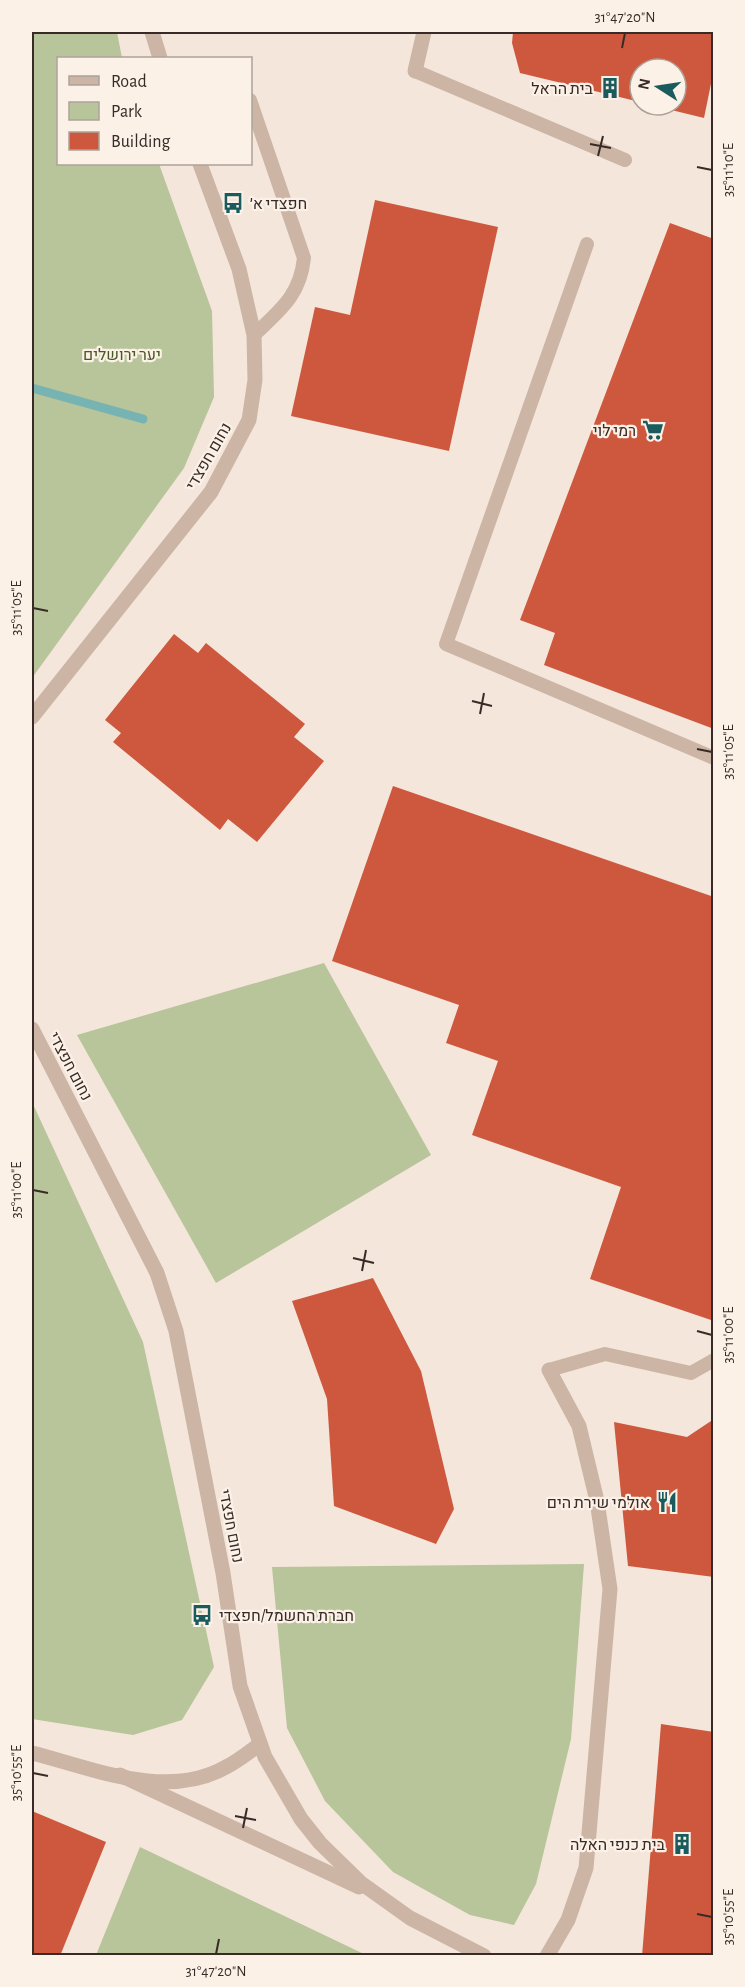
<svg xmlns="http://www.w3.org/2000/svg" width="745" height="1987" font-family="'Alegreya Sans',Heebo,sans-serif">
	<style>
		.green { fill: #b8c499 }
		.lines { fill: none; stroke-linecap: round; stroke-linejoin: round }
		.stream { stroke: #77b3b2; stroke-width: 9 }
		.building { fill: #ce583e }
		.lane { stroke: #cdb5a6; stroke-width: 14 }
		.street { stroke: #cdb5a6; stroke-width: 15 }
		.ticks { fill: none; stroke: #382b27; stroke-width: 2 }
		.labels { text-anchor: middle; stroke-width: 4.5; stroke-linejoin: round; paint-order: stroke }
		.poi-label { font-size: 16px; fill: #382b27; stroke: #fbf1e7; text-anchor: end }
		.park-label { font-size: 16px; fill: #4a5829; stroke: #fbf1e7 }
		.street-label { font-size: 16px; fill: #382b27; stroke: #fbf1e7 }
		.neatline { fill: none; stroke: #382b27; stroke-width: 2 }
		.ticks-label { font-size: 15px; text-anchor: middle; fill: #382b27 }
	</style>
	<rect width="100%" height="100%" fill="#f4e6db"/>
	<g class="green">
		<path d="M32,32H117L122,58H58V164H159L212,311L214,397L184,468L32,678Z"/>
		<path d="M324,963L431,1155L216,1283L77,1035Z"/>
		<path d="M32,1102L143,1342L214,1667L182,1720L133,1735L32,1719Z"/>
		<path d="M584,1564L571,1739L536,1884L514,1925L470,1915L393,1872L325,1801L287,1728L272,1567Z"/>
		<path d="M140,1847L366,1955H96Z"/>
	</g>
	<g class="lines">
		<path class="stream" d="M32,388L143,419"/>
	</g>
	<g class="building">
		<path d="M513,32H714V69L704,118L655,106L676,105V69H640V102L520,73L512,43Z"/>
		<path d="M375,200L498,227L449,451L291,416L315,307L350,315Z"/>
		<path d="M670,223L714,239V729L544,665L555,633L520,620Z"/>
		<path d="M174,634L198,653L206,643L305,724L294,737L324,761L257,842L228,819L220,830L113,742L121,733L105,720Z"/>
		<path d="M393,786L714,897V1321L590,1279L621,1187L472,1135L498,1061L446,1043L459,1005L332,961Z"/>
		<path d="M373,1278L421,1371L454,1509L436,1544L334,1506L327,1399L292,1301Z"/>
		<path d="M714,1419V1577L628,1566L614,1422L687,1437Z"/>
		<path d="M661,1724L714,1732V1956H642Z"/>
		<path d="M32,1811L106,1842L60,1956H32Z"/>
	</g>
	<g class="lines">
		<g class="lane">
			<path d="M415,71L625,160"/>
			<path d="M250,100L304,258C300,296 280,310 254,335"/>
			<path d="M587,244L446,644L714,758"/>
			<path d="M549,1370L605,1354L691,1373L714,1360"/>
		</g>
		<g class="street">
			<path d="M152,32L160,58"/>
			<path d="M415,71L424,32"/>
			<path d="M32,717L211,492L249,420L255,380L254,335L239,269L200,164"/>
			<path d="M32,1029L157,1273L176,1331L223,1573L240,1686L265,1757L301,1819L320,1843L361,1883L410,1918L484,1956"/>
			<path d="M32,1753C92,1768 166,1801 226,1767C238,1761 249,1752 260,1744"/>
			<path d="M120,1775L359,1887"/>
			<path d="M547,1956L568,1920L586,1868L610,1589L597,1501L579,1426L549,1370"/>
		</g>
	</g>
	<path class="ticks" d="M622,48L625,33M590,144L611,148M598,156L603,136M697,167L712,170M33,608L48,611M472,701L492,706M480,714L484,693M697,749L712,752M33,1190L48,1193M353,1258L374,1263M362,1271L366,1250M697,1331L712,1335M33,1773L48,1776M235,1816L256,1820M243,1828L247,1808M697,1914L712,1917M216,1954L219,1939"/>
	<defs>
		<symbol id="building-bare" viewBox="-9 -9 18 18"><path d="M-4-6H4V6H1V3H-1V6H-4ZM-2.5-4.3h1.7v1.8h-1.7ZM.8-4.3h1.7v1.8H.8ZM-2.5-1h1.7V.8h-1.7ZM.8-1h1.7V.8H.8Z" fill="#1a5c5d" stroke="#fbf1e7" stroke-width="2.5" paint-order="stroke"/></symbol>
		<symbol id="bus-bare" viewBox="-9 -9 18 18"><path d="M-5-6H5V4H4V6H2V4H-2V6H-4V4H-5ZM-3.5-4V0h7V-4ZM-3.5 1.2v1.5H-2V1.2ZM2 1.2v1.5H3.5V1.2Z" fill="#1a5c5d" stroke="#fbf1e7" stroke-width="2.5" paint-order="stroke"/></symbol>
		<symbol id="supermarket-bare" viewBox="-9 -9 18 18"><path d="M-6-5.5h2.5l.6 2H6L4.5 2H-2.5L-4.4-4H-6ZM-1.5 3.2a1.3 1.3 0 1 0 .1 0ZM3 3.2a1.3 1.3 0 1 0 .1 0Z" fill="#1a5c5d" stroke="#fbf1e7" stroke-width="2.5" paint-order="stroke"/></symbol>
		<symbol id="restaurant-bare" viewBox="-9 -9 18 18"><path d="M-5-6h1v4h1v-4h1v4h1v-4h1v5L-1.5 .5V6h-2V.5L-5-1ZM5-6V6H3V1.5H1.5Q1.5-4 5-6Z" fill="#1a5c5d" stroke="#fbf1e7" stroke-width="2.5" paint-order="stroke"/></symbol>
	</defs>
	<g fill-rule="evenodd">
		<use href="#building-bare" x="595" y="73" width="30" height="30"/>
		<use href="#bus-bare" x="218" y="188" width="30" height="30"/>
		<use href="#supermarket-bare" x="638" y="415" width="30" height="30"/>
		<use href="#restaurant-bare" x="652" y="1487" width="30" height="30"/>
		<use href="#bus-bare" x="187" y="1600" width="30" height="30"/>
		<use href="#building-bare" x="667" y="1829" width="30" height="30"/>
	</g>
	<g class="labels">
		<g class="poi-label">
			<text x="593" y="94">בית הראל</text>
			<text x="250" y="209" text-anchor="start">חפצדי א׳</text>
			<text x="636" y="436">רמי לוי</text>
			<text x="650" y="1508">אולמי שירת הים</text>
			<text x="219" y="1621" text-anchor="start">חברת החשמל/חפצדי</text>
			<text x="665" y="1850">בית כנפי האלה</text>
		</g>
		<g class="park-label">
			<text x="122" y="360">יער ירושלים</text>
		</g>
		<g class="street-label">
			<text transform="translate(208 456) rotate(-60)" y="6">נחום חפצדי</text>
			<text transform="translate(71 1066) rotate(62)" y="6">נחום חפצדי</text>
			<text transform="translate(232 1526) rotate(79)" y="6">נחום חפצדי</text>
		</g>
	</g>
	<rect width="745" height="1987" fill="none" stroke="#fbf1e7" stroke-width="66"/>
	<rect x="57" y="57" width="195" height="108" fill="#fbf1e7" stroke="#ada29a" stroke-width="1.5"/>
	<rect x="69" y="76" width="30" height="9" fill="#cdb5a6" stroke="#ada29a" stroke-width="1.5"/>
	<text x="111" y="87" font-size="18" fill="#382b27">Road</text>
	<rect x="69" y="102" width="30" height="18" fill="#b8c499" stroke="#ada29a" stroke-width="1.5"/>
	<text x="111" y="117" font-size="18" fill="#382b27">Park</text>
	<rect x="69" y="132" width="30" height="18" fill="#ce583e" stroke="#ada29a" stroke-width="1.5"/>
	<text x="111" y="147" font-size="18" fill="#382b27">Building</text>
	<g transform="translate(658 87) rotate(282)"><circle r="28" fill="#fbf1e7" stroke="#ada29a" stroke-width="1.5"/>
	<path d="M0-4.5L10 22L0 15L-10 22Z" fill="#1a5c5d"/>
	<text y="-9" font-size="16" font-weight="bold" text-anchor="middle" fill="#382b27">N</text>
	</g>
	<rect x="33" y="33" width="679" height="1921" class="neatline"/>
	<g class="ticks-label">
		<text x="625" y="22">31°47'20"N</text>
		<text transform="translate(728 170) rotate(-90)" y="5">35°11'10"E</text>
		<text transform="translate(16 608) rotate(-90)" y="5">35°11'05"E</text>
		<text transform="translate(728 752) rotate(-90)" y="5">35°11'05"E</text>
		<text transform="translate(16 1190) rotate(-90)" y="5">35°11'00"E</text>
		<text transform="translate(728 1335) rotate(-90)" y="5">35°11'00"E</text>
		<text transform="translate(16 1773) rotate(-90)" y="5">35°10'55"E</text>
		<text transform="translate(728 1917) rotate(-90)" y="5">35°10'55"E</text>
		<text x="216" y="1976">31°47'20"N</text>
	</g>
</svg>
